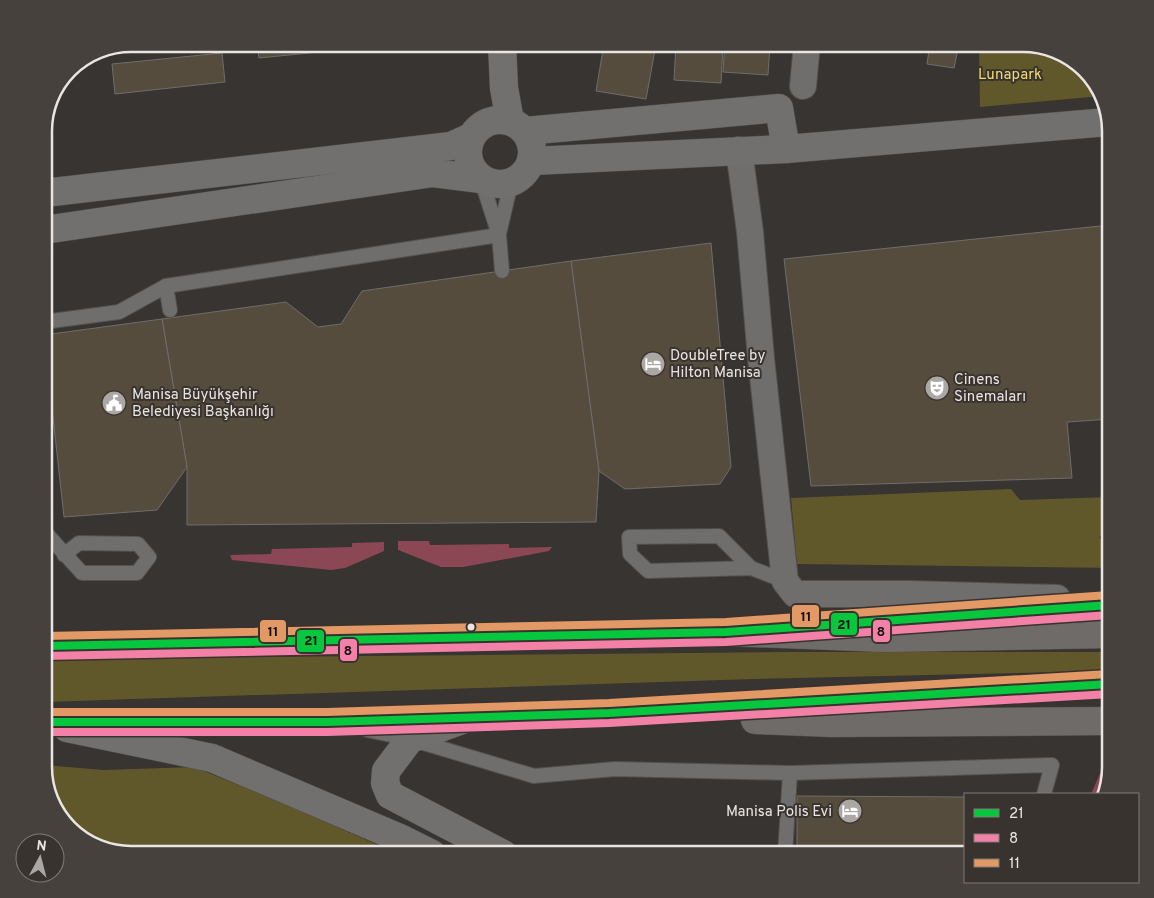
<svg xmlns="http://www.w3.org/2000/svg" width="1154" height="898" font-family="Overpass,sans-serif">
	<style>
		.green { fill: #60572b }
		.water { fill: #8c4755 }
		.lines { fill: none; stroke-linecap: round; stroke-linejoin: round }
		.stream { stroke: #8c4755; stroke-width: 7 }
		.building { fill: #564c3d; stroke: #6f6d6b }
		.lane-casing { stroke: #53504e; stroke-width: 16 }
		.street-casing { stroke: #53504e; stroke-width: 28 }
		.secondary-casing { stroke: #53504e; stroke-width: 29 }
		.highway-casing { stroke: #53504e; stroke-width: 29 }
		.lane { stroke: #6f6e6d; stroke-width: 14 }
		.street { stroke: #6f6e6d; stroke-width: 26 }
		.secondary { stroke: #72706e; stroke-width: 28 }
		.highway { stroke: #6e6b69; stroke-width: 28 }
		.bus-1-casing { stroke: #39332f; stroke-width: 11 }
		.bus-2-casing { stroke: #39332f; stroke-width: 11 }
		.bus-3-casing { stroke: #39332f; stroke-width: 11 }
		.bus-1 { stroke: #06c73d; stroke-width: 8 }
		.bus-2 { stroke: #f381a7; stroke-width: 8 }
		.bus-3 { stroke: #e29965; stroke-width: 8 }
		.bus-dot { fill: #e9e5e3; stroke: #39332f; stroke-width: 2 }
		.labels { text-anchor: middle; stroke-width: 4; stroke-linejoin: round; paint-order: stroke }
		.park-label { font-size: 15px; fill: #f0dd6f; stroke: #39332f }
		.poi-label { font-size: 15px; fill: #e9e5e3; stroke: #39332f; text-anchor: start }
		.rim { fill: none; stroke: #e9e5e3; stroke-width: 2.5 }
		.line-badge { stroke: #39332f; stroke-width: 2 }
		.pale-badge-label { font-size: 14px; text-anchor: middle; font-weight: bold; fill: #111 }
	</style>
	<rect width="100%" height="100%" fill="#373431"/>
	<g class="green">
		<path d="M979,44H1022L1076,62L1102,96L980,107Z"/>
		<path d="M1011,489L1020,500L1110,497V524L1099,538L1110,543V568L797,564L791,498Z"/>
		<path d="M791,652H1110V671L753,679L44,702V659Z"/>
		<path d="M44,765L104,770L194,767L281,802L398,854H132L78,836L53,805Z"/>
	</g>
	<g class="water">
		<path d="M398,541H429L430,545L509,544V548L552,547L549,551L463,567H441L398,550Z"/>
		<path d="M384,542V551L345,568L331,570L232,560L230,555L271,554L272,549L352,547V543Z"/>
	</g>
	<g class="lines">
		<path class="stream" d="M1095,794L1110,759"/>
	</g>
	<g class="building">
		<path d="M257,44H369V47L259,58Z"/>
		<path d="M604,44H621L655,50L646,99L596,91Z"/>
		<path d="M676,44H723L721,83L674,80Z"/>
		<path d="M725,44H770L768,75L723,72Z"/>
		<path d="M837,44H879L878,51Z"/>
		<path d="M930,44L958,49L954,68L927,64Z"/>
		<path d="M222,53L225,82L115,94L112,64Z"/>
		<path d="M1110,225V419L1067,422L1072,478L811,486L784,259Z"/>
		<path d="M711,243L731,467L720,484L625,489L599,471L571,261Z"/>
		<path d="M571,261L599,471L596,522L187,525V467L162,319L286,302L318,327L341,324L362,291Z"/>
		<path d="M162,319L187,467L157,510L64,517L44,335Z"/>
		<path d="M797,796L965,797V854H857V850H797Z"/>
	</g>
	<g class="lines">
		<defs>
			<g id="lane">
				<path d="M481,179L499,235L502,271"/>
				<path d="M499,234L511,183"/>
				<path d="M166,286L170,310"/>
				<path d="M44,322L119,312L166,286L499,235"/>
				<path d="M44,531L82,573H137L149,557L138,544L79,543L64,555"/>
				<path d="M751,568L648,571L630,554L629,537L719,536L751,568L785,581"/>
				<path d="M367,730L410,739L534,776L615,769L790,773L785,854"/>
				<path d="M790,773L1052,765L1044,794"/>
			</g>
			<g id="street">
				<path d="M803,86L807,44"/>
				<path d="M739,150L750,232L761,358L785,581L795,594H909L1057,598"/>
			</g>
			<g id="secondary">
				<path d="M502,44L504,88L510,121"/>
				<circle cx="500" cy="152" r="32"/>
				<path d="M525,131L779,108L786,149"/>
				<path d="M532,161L786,149L1108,122"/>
				<path d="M44,193L451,146L471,137"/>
				<path d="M44,230L433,173L481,179"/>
				<path d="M462,720L410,739L386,771L385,783L390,795L503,854"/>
				<path d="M67,728L212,758L402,839L432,854"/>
			</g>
			<g id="highway">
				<path d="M875,621L1110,605"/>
				<path d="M44,646L726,632L885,638L1110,634"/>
				<path d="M755,720L832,723L1110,721"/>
				<path d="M44,722H327L609,713L1110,684"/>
			</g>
		</defs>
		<use href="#lane" class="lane-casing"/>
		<use href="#street" class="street-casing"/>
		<use href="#secondary" class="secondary-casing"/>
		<use href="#highway" class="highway-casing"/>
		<use href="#lane" class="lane"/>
		<use href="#street" class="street"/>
		<use href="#secondary" class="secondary"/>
		<use href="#highway" class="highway"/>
		<defs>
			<g id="bus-1">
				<path d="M44,646L726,632L1110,605"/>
				<path d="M44,722H327L609,713L1110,684"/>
			</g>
			<g id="bus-2">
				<path d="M44,656L726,642L1110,615"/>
				<path d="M44,732H327L609,723L1110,694"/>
			</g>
			<g id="bus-3">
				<path d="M44,636L726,622L1109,595"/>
				<path d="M44,712H327L609,703L1109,674"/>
			</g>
		</defs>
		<use href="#bus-1" class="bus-1-casing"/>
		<use href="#bus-2" class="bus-2-casing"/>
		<use href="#bus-3" class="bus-3-casing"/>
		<use href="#bus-1" class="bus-1"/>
		<use href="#bus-2" class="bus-2"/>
		<use href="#bus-3" class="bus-3"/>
	</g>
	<defs>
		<symbol id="hotel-disc" viewBox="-11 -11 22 22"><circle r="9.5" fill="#aba7a5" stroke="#39332f"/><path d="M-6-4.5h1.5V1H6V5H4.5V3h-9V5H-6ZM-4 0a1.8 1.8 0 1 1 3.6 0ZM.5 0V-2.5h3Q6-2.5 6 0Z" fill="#fff"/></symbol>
		<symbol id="theatre-disc" viewBox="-11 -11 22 22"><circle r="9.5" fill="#aba7a5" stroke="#39332f"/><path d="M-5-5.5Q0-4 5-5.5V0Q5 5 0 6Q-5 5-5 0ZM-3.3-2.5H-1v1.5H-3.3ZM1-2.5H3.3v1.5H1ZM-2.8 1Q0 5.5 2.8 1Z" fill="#fff"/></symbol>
		<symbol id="civic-disc" viewBox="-11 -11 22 22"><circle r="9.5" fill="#aba7a5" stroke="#39332f"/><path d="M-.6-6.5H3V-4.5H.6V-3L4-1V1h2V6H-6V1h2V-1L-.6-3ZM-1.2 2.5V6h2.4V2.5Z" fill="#fff"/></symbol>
	</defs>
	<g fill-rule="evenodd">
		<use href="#hotel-disc" x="639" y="350" width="28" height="28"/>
		<use href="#theatre-disc" x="923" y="374" width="28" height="28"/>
		<use href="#civic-disc" x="100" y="389" width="28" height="28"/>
		<use href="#hotel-disc" x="836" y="797" width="28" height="28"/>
	</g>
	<circle class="bus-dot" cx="471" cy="627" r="4.5"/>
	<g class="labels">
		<g class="park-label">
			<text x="1010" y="79">Lunapark</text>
		</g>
		<g class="poi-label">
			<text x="670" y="360">DoubleTree by<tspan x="670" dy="17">Hilton Manisa</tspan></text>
			<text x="954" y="384">Cinens<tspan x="954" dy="17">Sinemaları</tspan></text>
			<text x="132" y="399">Manisa Büyükşehir<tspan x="132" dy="17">Belediyesi Başkanlığı</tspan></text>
			<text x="832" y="816" text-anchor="end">Manisa Polis Evi</text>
		</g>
	</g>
	<path d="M0 0H1154V898H0ZM131 52H1023A79 79 0 0 1 1102 131V767A79 79 0 0 1 1023 846H131A79 79 0 0 1 52 767V131A79 79 0 0 1 131 52Z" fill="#47413d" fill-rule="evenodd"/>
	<path class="rim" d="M131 52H1023A79 79 0 0 1 1102 131V767A79 79 0 0 1 1023 846H131A79 79 0 0 1 52 767V131A79 79 0 0 1 131 52Z"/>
	<g class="line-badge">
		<rect x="791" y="604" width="29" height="24" rx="5" fill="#e29965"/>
		<rect x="830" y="612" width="28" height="24" rx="5" fill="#06c73d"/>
		<rect x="872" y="619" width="19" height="24" rx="5" fill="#f381a7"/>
		<rect x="259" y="619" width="28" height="24" rx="5" fill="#e29965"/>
		<rect x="296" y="629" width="29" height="24" rx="5" fill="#06c73d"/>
		<rect x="339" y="638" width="19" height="24" rx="5" fill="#f381a7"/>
	</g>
	<g class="pale-badge-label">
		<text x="806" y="621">11</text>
		<text x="844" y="629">21</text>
		<text x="881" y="636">8</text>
		<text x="273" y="636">11</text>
		<text x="311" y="645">21</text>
		<text x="348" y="655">8</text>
	</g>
	<rect x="964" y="793" width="175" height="90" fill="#39332f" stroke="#7f7a77"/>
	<rect x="974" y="809" width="25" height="8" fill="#06c73d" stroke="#7f7a77"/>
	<text x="1009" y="818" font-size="15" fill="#e9e5e3">21</text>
	<rect x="974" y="834" width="25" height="8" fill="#f381a7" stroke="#7f7a77"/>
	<text x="1009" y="843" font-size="15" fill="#e9e5e3">8</text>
	<rect x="974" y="859" width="25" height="8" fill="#e29965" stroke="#7f7a77"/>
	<text x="1009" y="868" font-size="15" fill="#e9e5e3">11</text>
	<g transform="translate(40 858) rotate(7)"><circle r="24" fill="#39332f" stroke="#7f7a77"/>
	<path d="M0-4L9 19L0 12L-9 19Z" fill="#aba7a5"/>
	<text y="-8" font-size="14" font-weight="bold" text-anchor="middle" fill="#e9e5e3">N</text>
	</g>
</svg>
